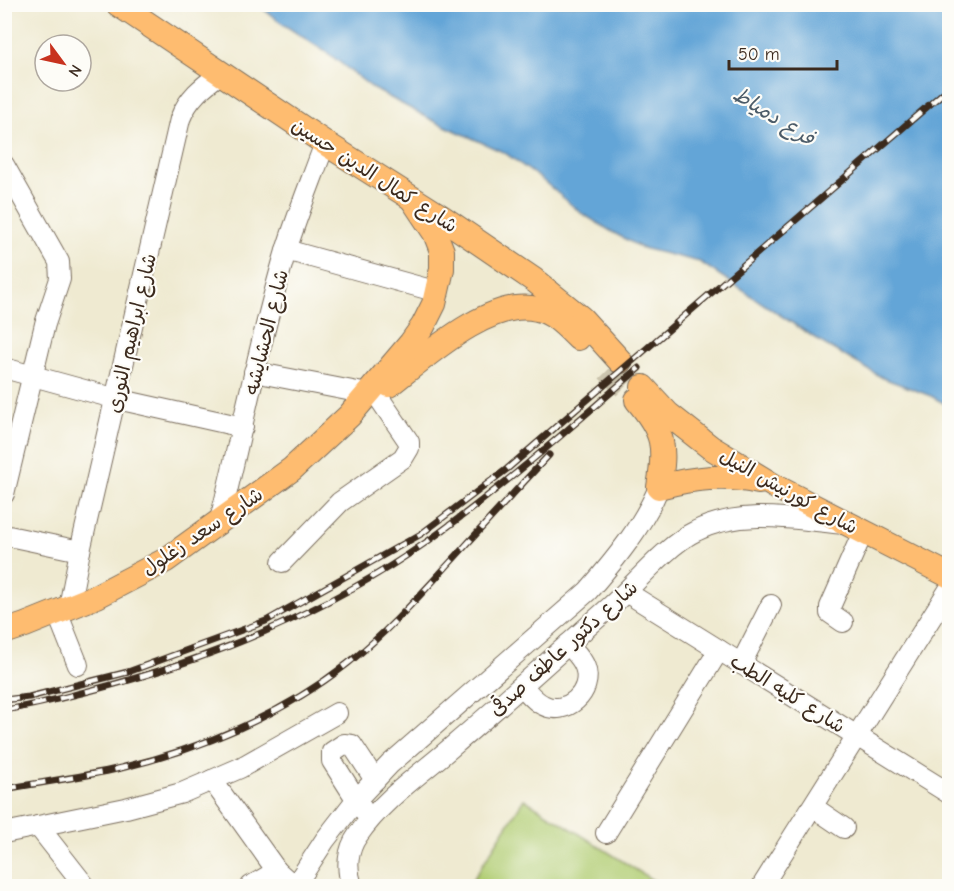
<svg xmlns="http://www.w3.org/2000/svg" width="954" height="891" font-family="'Comic Neue','Playpen Sans Arabic',sans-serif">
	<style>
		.green { fill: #b1cd73; stroke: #767c48; stroke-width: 1.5 }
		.water { fill: #63a5d7; stroke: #4f687a; stroke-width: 1.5 }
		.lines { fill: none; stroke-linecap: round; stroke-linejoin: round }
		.major-tunnel { stroke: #cbc4ad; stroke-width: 24; stroke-dasharray: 24 12; stroke-linecap: butt }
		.minor-casing { stroke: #7a6d5d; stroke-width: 22 }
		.major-casing { stroke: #7a6d5d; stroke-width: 26 }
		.minor { stroke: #fff; stroke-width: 20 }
		.major { stroke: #febc70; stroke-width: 24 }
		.rail-casing { stroke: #3b2a1e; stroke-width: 7 }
		.rail { stroke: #fdfcf7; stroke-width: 4.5; stroke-dasharray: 14; stroke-linecap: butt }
		.labels { text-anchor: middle; stroke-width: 4.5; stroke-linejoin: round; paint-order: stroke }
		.street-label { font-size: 20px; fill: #3b2a1e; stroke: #fdfcf7 }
		.water-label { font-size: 21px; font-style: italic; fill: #4b5b68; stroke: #fdfcf7 }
	</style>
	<rect width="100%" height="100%" fill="#fdfcf7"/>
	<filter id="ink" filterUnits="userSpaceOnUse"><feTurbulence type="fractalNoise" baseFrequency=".0167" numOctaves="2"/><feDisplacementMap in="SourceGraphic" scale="12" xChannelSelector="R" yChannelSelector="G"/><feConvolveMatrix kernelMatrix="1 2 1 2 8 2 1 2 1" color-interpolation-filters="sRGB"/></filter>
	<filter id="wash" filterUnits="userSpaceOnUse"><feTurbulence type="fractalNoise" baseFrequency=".008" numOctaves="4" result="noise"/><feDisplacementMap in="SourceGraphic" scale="24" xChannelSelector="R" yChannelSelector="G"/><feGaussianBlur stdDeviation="1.35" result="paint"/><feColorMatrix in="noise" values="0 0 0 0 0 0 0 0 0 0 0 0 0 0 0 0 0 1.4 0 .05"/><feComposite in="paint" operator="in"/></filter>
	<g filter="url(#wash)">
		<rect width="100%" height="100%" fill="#efead1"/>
		<path class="green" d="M524,799L662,886H469Z"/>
		<path class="water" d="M258,5H949V406L931,396L883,378L824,344L700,262L642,248L614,233L581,213L541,179L505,153L434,121L374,89L329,54L284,25Z"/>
	</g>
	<g filter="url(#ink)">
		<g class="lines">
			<path class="major-tunnel" d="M608,370L633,395"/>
			<defs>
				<g id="minor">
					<path d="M4,165L59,262L60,279L45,324L4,494"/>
					<path d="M286,250L438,292"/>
					<path d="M4,368L117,399L243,427"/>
					<path d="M254,372L368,394"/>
					<path d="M219,524C242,433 259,341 286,251C297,215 312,179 325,143"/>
					<path d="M4,535L80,551"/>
					<path d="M282,562L340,502L403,458L409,448V442L377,395"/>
					<path d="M626,592L950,794"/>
					<path d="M69,607L80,551L180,119C188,98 202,87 220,74"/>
					<path d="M57,612L78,665"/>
					<path d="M843,622L830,613V607L863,532"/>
					<path d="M741,664L771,605"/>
					<path d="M522,686C528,692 534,701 543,705C566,717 594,692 585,667C582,658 574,651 568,644"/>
					<path d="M212,780L277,871L294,886"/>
					<path d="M813,807L844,828"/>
					<path d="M363,810L332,761V752L344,744L352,745L375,780"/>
					<path d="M38,826L85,886"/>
					<path d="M4,833L126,808L182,793L240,768L337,713"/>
					<path d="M606,833L719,650"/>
					<path d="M251,886L277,871"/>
					<path d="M295,886L325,840L356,800L390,764L588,591C615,560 643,526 659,487"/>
					<path d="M352,886C346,869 347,850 358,835C384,798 421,774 454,745C507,700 559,652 611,606C635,584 668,544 696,531C742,508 794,519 843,524"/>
					<path d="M762,886L950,588"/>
				</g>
				<g id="major">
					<path d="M118,4L325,143L443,218L534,280L581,318L620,361"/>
					<path d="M389,385C424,358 490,297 537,309C553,312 567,327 578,338"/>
					<path d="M643,387L668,414L710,447L776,487L950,576"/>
					<path d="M637,400C664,432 666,446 659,487C693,478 725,474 759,482"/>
					<path d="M4,632L25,625L97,596L166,560L292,469L349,416L411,343L423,326L434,304L442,269V251L435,233L413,200"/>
				</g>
			</defs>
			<use href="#minor" class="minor-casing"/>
			<use href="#major" class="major-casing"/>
			<use href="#minor" class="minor"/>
			<use href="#major" class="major"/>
			<defs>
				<g id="rail">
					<path d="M4,700L29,697L128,672L266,621L421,534L507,469L950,87"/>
					<path d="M4,710C33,706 61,698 89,691C207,661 327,612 428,541C502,488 570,428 639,368"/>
					<path d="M4,789C43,782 83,777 121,768C201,749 282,715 347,664C387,633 422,593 457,555C487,522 518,488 549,455"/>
				</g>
			</defs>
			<use href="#rail" class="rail-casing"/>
			<use href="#rail" class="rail"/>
		</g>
	</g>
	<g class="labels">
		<g class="street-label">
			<text transform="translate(375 175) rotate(33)" y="7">شارع كمال الدين حسين</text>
			<text transform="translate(266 332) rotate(-76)" y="7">شارع الحشايشه</text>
			<text transform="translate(131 333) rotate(-77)" y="7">شارع ابراهيم النورى</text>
			<text transform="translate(789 491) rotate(29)" y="7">شارع كورنيش النيل</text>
			<text transform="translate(202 531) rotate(-34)" y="7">شارع سعد زغلول</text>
			<text transform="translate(563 648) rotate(-42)" y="7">شارع دكتور عاطف صدقى</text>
			<text transform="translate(788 693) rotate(32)" y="7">شارع كليه الطب</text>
		</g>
		<g class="water-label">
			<text transform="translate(774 116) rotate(32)" y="7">فرع دمياط</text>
		</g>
	</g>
	<rect width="954" height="891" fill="none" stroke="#fdfcf7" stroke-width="24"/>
	<g transform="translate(63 63) rotate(123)"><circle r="28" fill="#fdfcf7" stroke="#afa8a0" stroke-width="1.5"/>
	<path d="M0-4.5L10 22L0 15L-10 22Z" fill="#c8321e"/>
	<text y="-9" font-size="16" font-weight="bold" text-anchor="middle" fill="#3b2a1e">N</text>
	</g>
	<path d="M729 60v9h108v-9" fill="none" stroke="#3b2a1e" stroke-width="3"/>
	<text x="738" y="60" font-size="18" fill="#3b2a1e" stroke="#fdfcf7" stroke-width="4.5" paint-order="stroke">50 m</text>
</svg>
